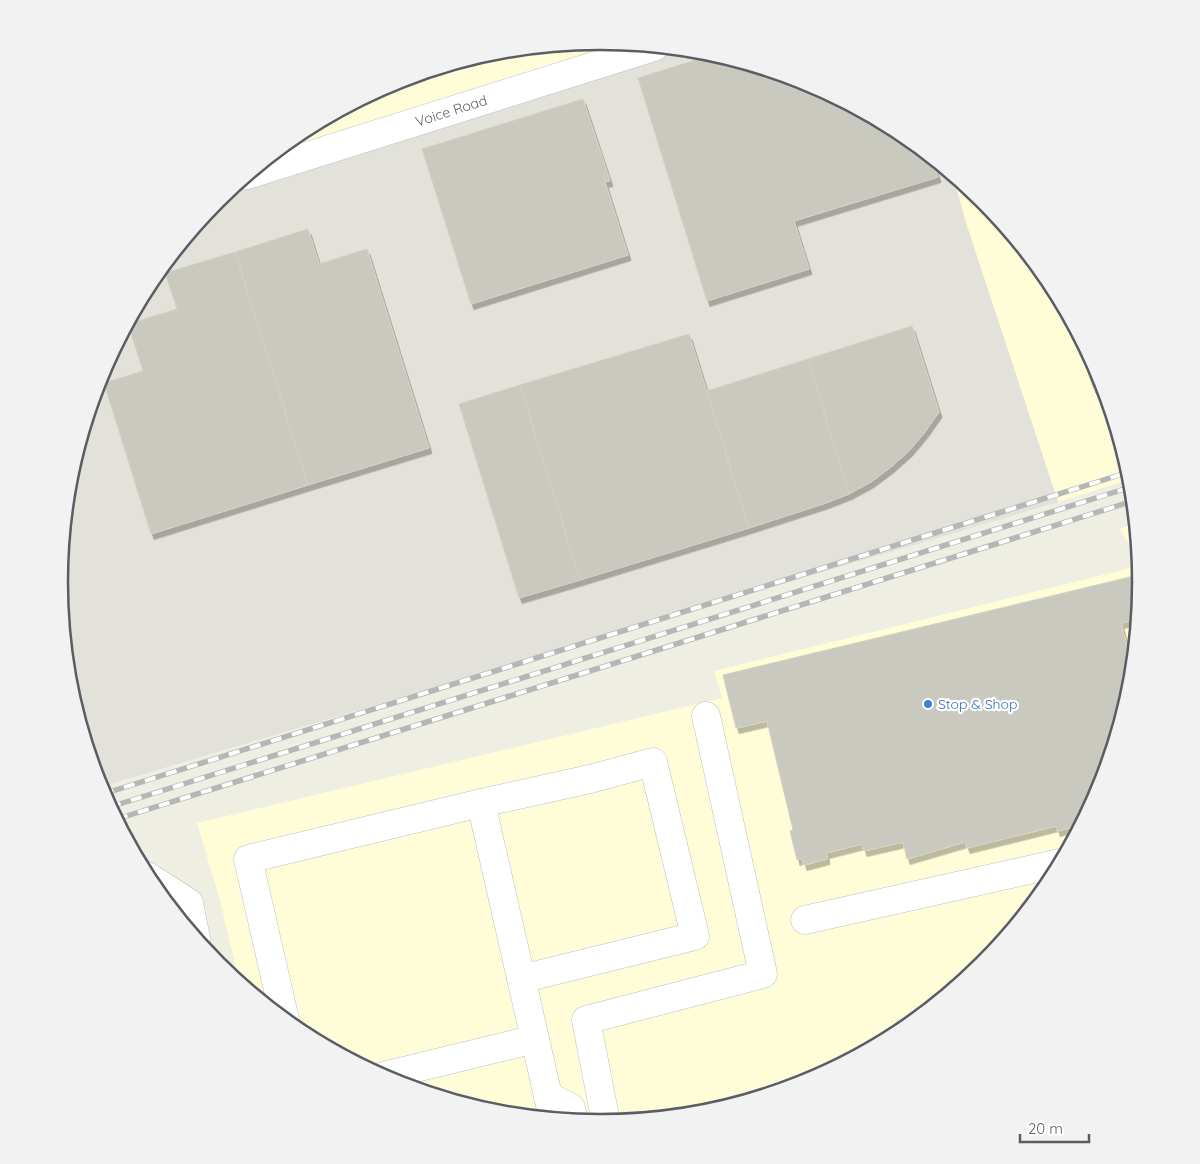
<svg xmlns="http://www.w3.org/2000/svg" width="1200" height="1164" font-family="Quicksand,sans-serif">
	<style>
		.commercial { fill: #fffdd7 }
		.industrial { fill: #e2e1da }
		.building { fill: #cac9bf; stroke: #d4d1c0; filter: url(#shadow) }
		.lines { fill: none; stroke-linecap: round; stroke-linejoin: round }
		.minor-casing { stroke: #bdbec5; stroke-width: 29 }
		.minor { stroke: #fff; stroke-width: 28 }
		.rail-casing { stroke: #b6b6b7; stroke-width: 5.5 }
		.rail { stroke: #fff; stroke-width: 4; stroke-dasharray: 11; stroke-linecap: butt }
		.shop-dot { fill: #3f7fe0; stroke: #fff; stroke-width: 2 }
		.labels { text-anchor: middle; stroke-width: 4.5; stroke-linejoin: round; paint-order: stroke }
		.street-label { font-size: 14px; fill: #5b5d64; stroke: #fff }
		.shop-label { font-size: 14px; fill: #366cbe; stroke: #fff; text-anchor: start }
		.rim { fill: none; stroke: #5b5d64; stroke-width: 2.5 }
	</style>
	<defs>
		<filter id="shadow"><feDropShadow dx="3" dy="5.5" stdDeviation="0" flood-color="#0004"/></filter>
	</defs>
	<rect width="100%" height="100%" fill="#efeee2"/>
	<g class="commercial">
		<path d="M600,41L613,43L618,58L244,178L300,132L393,82L495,52Z"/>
		<path d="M953,176L983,200L1050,282L1100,375L1131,479L1058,502L966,223Z"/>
		<path d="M1135,523L1138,556L1119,529Z"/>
		<path d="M1139,566L1141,582L1130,688L1099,789L1049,883L982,965L900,1032L807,1082L705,1112L600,1123L494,1112L393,1081L299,1031L239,982L221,904L197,823L722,698L714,671Z"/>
	</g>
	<path class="industrial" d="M613,43L706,52L807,83L901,133L953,176L966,223L1058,502L100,787L70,687L59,582L70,476L101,375L151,281L218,199L244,178L618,57Z"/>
	<g class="building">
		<path d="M715,54L807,83L901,133L932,158L938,177L794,221L809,269L707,301L638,78Z"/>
		<path d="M583,99L610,181L605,182L628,255L471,304L422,149Z"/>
		<path d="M308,229L319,264L367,249L429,448L308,485L235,252Z"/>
		<path d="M235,252L308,485L151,534L104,383L143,371L128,324L177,309L165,273Z"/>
		<path d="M912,326L939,412L925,432L909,451L891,467L871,482L849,494L808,359Z"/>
		<path d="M1075,329L1100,375L1103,385L1093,388Z"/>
		<path d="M689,334L749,528L580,580L520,385Z"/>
		<path d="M808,359L849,494L826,503L749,528L707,391Z"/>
		<path d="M520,385L580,580L519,598L459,404Z"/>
		<path d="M1134,576L1140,586L1137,619L1121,623L1132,670L1130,688L1099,789L1080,825L1057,831L1056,826L967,848L965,842L907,859L903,842L864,851L862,844L826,853L827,859L804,865L802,858L797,860L790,831L793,830L767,721L736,728L723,675Z"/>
	</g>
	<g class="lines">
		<defs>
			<g id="minor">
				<path id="s1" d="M247,175L654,47"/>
				<path d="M481,803L535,1039"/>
				<path d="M147,876L189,903L196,939"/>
				<path d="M805,920L1060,863"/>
				<path d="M285,1020L248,859L481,803L590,779L653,762L695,936L521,979"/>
				<path d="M383,1076L535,1039L553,1118"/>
				<path d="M548,1096L571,1108L574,1120"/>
				<path d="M606,1122L586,1020L763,974L706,716"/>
			</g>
		</defs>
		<use href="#minor" class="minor-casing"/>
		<use href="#minor" class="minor"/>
		<defs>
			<g id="rail">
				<path d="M103,794L1129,472"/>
				<path d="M110,807L1131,487"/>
				<path d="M117,819L1133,501"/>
			</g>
		</defs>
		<use href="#rail" class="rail-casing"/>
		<use href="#rail" class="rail"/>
	</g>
	<circle class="shop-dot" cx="928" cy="704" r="5"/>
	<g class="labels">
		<g class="street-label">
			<text dy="5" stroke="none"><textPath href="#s1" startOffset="214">Voice Road</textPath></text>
		</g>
		<g class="shop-label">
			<text x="938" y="709">Stop &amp; Shop</text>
		</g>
	</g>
	<path d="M0 0H1200V1164H0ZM68 582a532 532 0 1 1 1064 0a532 532 0 1 1-1064 0Z" fill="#f2f2f3" fill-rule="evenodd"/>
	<path class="rim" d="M68 582a532 532 0 1 1 1064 0a532 532 0 1 1-1064 0Z"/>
	<path d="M1020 1134v8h69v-8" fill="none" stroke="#5b5d64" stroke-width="2.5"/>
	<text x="1028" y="1134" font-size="15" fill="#5b5d64" stroke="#ffffff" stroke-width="4" paint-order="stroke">20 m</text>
</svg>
